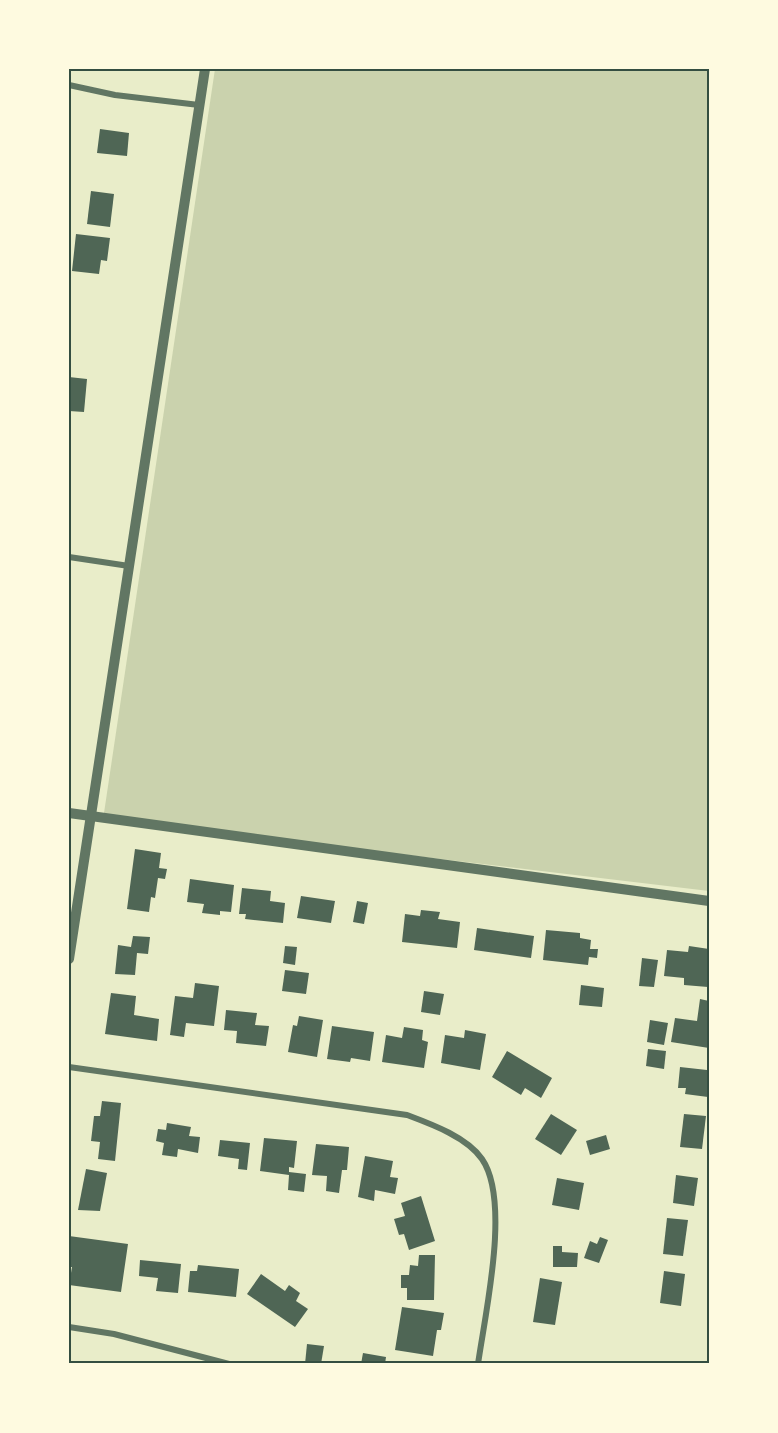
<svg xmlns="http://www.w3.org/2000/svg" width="778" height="1433" font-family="'PT Sans',sans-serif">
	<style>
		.green { fill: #cad2ad }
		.building { fill: #4f6655 }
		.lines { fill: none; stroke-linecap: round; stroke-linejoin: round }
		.minor { stroke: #617663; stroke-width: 6 }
		.tertiary { stroke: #617663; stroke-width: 10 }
		.neatline { fill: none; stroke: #344e41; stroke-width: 2 }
	</style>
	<rect width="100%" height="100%" fill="#e9edc9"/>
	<path class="green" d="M215,69H709V891L113,820L104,813Z"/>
	<g class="building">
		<path d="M100,129L129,133L127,156L97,153Z"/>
		<path d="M91,191L114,194L110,227L87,224Z"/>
		<path d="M76,234L110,238L107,261L101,260L99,274L72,271Z"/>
		<path d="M69,377L87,379L84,412L69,411Z"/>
		<path d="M135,849L161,853L159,868L167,869L165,879L158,878L155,898L151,897L149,912L127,909Z"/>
		<path d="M190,879L234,885L231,912L220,911V915L202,913L204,904L187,902Z"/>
		<path d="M242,888L271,891L270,901L285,903L283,923L245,919L246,914H239Z"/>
		<path d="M301,896L335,901L331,923L297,918Z"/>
		<path d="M357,901L368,903L364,924L353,922Z"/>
		<path d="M421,910L440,912L438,919L460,922L457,948L402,942L405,914L420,916Z"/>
		<path d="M477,928L534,936L531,958L474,950Z"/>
		<path d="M546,930L580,933V938L591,940L590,949H598L597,958L589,957L588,965L543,960Z"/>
		<path d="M133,936L150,937L148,954L137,953L135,975L115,974L118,945L131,947Z"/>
		<path d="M285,946L297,947L295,965L283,963Z"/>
		<path d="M689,946L709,949L708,987L684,985V978L664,976L667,950L688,952Z"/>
		<path d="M642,958L658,960L654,987L639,986Z"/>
		<path d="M285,970L309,973L306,994L282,991Z"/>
		<path d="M195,983L219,986L214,1026L186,1023L184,1037L170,1035L175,996L193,998Z"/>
		<path d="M581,985L604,988L602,1007L579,1005Z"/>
		<path d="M424,991L444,994L440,1015L421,1012Z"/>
		<path d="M111,993L136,996L134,1015L159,1019L157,1041L105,1034Z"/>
		<path d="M700,999L709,1001V1048L671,1042L675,1018L697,1021Z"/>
		<path d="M226,1010L257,1013L255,1025L269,1026L266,1046L236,1043L237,1031L224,1030Z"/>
		<path d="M299,1016L323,1020L317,1057L288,1052L293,1025L297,1026Z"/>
		<path d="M650,1020L668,1023L664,1045L647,1042Z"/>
		<path d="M332,1026L374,1032L370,1061L351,1058L350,1062L327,1059Z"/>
		<path d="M404,1027L423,1030L422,1040L428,1042L424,1068L382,1062L386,1035L402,1038Z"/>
		<path d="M465,1030L486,1034L480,1070L441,1063L445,1035L464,1038Z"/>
		<path d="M648,1049L666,1051L664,1069L646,1066Z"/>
		<path d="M507,1051L552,1078L541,1098L525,1088L521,1095L492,1077Z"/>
		<path d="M680,1067L707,1070L708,1097L685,1094L686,1088H678Z"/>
		<path d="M102,1101L121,1103L115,1161L98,1159L100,1142L91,1141L94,1116H100Z"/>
		<path d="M551,1114L577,1130L561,1155L535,1139Z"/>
		<path d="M684,1114L706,1116L702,1149L680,1147Z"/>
		<path d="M167,1123L191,1127L189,1136L200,1137L198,1153L178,1149L177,1157L162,1155L164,1143L156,1141L158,1129L166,1130Z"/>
		<path d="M606,1135L610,1149L590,1155L586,1141Z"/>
		<path d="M264,1138L297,1141L294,1168L289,1167V1172L306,1174L304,1192L288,1190L289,1175L260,1171Z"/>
		<path d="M220,1140L250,1143L247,1170L238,1169L239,1159L218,1156Z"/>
		<path d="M316,1144L349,1147L347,1170H342L339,1193L326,1191L327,1176L312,1175Z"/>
		<path d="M365,1156L393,1161L390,1177L398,1178L395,1194L375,1190L374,1201L358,1197Z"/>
		<path d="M86,1169L107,1173L100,1211L78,1210Z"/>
		<path d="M676,1175L698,1178L694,1206L673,1203Z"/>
		<path d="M557,1178L584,1183L579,1210L552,1205Z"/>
		<path d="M421,1196L435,1241L409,1250L404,1234L399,1235L394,1219L405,1216L401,1203Z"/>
		<path d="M667,1218L688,1220L683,1256L663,1254Z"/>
		<path d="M69,1236L128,1244L121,1292L69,1285L72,1267H69Z"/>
		<path d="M600,1237L608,1240L599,1263L584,1258L590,1241L597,1244Z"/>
		<path d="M553,1246H562V1252L578,1253L577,1267H553Z"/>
		<path d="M419,1255H435L434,1300H407V1288H401V1275H409L410,1265L418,1266Z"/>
		<path d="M140,1260L181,1264L178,1293L156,1291L158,1278L139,1276Z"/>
		<path d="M198,1265L239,1269L236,1297L188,1292L190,1271H197Z"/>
		<path d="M664,1271L685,1274L681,1306L660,1303Z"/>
		<path d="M261,1274L285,1291L289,1285L300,1293L296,1301L308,1309L295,1327L247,1294Z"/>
		<path d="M540,1278L562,1282L555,1325L533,1322Z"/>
		<path d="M402,1307L444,1313L441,1330H437L433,1356L395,1350Z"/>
		<path d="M307,1344L324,1346L321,1364H305Z"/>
		<path d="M363,1353L386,1357L385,1364H361Z"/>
	</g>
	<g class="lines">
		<g class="minor">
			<path d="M69,85L115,95L199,105"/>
			<path d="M69,557L129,566"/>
			<path d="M69,1067L407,1115C431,1124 467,1137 482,1159C511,1201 485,1314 478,1364"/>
			<path d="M69,1327L114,1334L229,1364"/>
		</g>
		<g class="tertiary">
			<path d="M69,813L709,901"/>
			<path d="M69,959L205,69"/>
		</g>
	</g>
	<rect width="778" height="1433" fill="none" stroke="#fefae0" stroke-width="141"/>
	<rect x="70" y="70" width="638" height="1292" class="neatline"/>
</svg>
